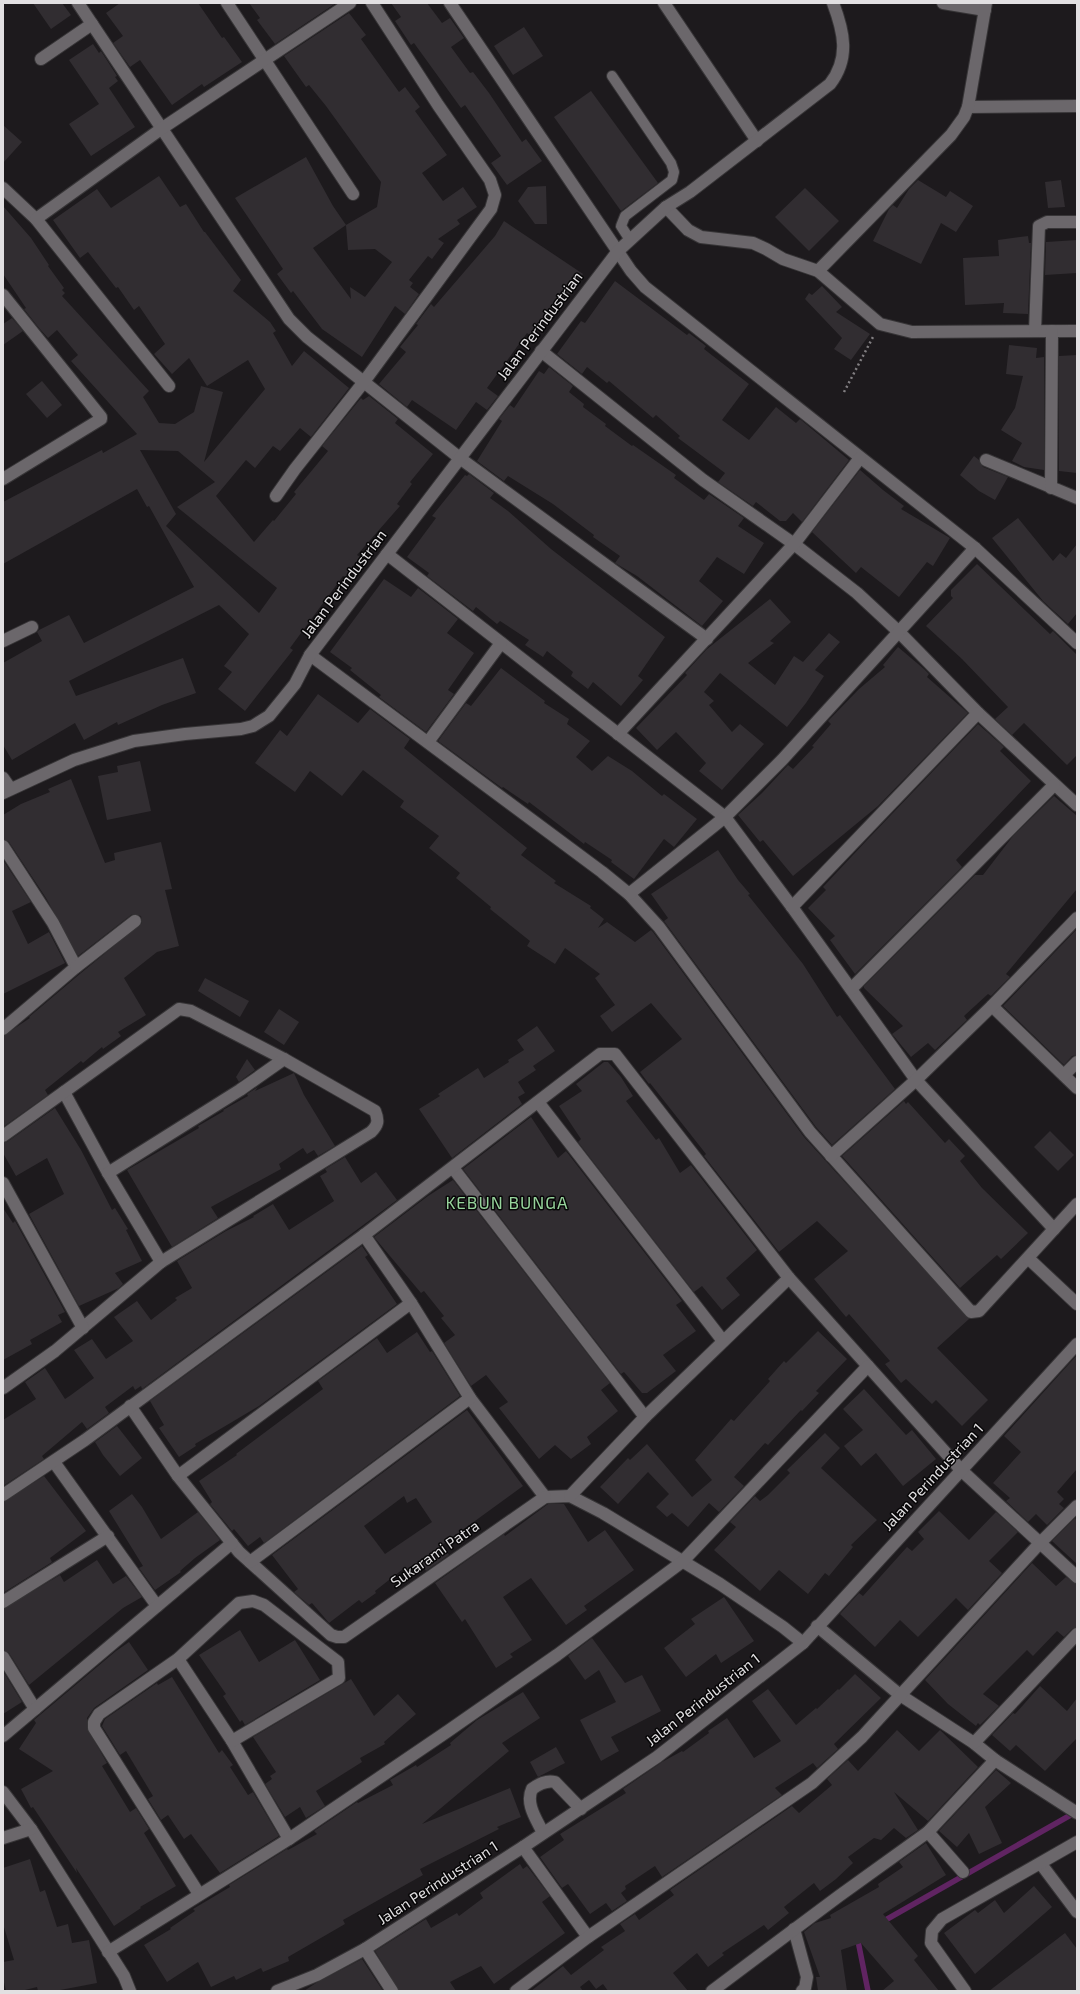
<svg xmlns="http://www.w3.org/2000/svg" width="1080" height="1994" font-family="'Exo 2',sans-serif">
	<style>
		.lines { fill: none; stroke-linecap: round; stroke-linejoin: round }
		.stream { stroke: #602462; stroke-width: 5.5 }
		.building { fill: #312d31; fill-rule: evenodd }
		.lane-casing { stroke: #373537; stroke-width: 12 }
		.street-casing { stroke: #373537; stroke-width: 14 }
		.path { stroke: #827f82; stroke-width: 2.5; stroke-dasharray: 2 3; stroke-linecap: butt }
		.lane { stroke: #6b676b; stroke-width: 10 }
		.street { stroke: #6b676b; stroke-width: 12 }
		.labels { text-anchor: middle; stroke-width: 3; stroke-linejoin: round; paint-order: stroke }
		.street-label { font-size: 15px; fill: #e2e0e2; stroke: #070607 }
		.quarter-label { font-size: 17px; letter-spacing: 1px; fill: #97d49c; stroke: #070607 }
	</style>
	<rect width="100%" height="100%" fill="#1d1a1d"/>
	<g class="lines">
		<g class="stream">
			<path d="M882,1922L1076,1812"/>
			<path d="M857,1936L868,1991"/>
		</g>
	</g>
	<g class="building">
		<path d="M33,3H62L71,15L51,29Z"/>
		<path d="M120,3H198L222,38L224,37L242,62L204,87L202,84L172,105L140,60L130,67L113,43L123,36L106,13Z"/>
		<path d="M249,3H336L275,44L257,20L260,18Z"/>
		<path d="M391,3H427L442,23L450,18L464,38L451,47L470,73L473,72L489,93L522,142L526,139L542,161L507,185L491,163L501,156L465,105L461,108L414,43L411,45L395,21L401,17Z"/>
		<path d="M349,13L366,35L361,39L399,92L405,87L420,107L415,111L447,155L422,173L443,201L463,187L477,207L457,220L460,224L438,239L444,243L432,259L428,256L409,280L413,283L410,287L419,294L405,314L395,306L362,357L322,329L293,291L291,293L277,274L283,269L235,198L306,157L333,206L346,225L313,248L351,299L350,287L365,297L392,262L375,249L348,250L346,225L377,207L381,182L326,106L309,85L306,87L284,56Z"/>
		<path d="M524,27L543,56L513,75L494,46Z"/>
		<path d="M93,44L99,53L101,51L117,76L115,77L118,81L109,88L135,127L91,156L69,124L99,104L69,60Z"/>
		<path d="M591,91L658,183L621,211L554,117Z"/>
		<path d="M3,125L22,142L3,163Z"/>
		<path d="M159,176L180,207L186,204L204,232H205L241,280L233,291L270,322L276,331L273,333L292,366L304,351L349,388L311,437L300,428L280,451L273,446L255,468L246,460L216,496L254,542L273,520L274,521L296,494L294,492L328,451L322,446L361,398L363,400L369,396L398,419L395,423L433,454L410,482L412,484L397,504L400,506L357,555L360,557L345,577L343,576L290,648L293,650L245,711L218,689L232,672L224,666L249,634L219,605L69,681L76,696L183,658L196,693L162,705L118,725L117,722L84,740L75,723L12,760L3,745V663L42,641L37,632L39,630L69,615L84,643L194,587L149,506L147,507L137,489L3,564V502L102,450L103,453L137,434L71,361L78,355L57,330L48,338L39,328L24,309L26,308L3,274V206L31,238L49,265L48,266L64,288L62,290L65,293L62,296L149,391L143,397L159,423L175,424L194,412L201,386L223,392L204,462L265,389L248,360L207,386L189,358L172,374L154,354L165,344L139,306L134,310L118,287L116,288L88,252L80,258L53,220L97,189L111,208ZM140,450L178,451L215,482L177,507L277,588L259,613L166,526L176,514Z"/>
		<path d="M918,180L946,197L950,191L973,206L956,232L941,223L921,264L873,241L889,209L893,205L897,208L909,189Z"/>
		<path d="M1061,180L1065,207L1048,208L1045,182Z"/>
		<path d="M546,186L547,224H535L518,201L528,187Z"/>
		<path d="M805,188L839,221L809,251L775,217Z"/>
		<path d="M504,221L583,274L567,298L564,296L532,337L527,333L487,388L498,396L487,410L476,402L456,430L412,400L407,407L379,384L406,352L400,347L418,325L416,324L431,304L434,307L495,236Z"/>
		<path d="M1028,236L1029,243H1031L1028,314L1003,313L1004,303L965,305L963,258L999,256L998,240Z"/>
		<path d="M1077,240V273L1045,275L1046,242Z"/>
		<path d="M615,281L687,335L689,333L706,346L704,349L749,384L722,420L749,440L776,407L796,423L800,419L849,460L802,522L793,513L786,521H780L756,502L753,506L718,482L725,473L678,438L680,436L656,415L653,418L609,381L607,383L587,367L582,374L557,354L581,321L585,323Z"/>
		<path d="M822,286L842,307L836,312L870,334L851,360L834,349L842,338L805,299L809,293L812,295Z"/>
		<path d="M12,318L23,331L3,345V324Z"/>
		<path d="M1009,345L1037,348L1036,358L1044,357V470L1024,467L1012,461L1022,443L1001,430L1015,408L1023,376L1006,374Z"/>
		<path d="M1077,355V473L1059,471V356Z"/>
		<path d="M549,367L573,386L569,392L584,404L583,407L606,424L605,426L632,446L633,445L676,475L674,478L704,500L709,494L744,518L738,526L764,543L744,574L717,557L699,581L723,601L702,626L637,576L615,563L620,556L593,537L594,535L553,504L508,476L504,481L477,461L502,421L499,419L510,405L514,408L539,371L544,374Z"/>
		<path d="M42,381L62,405L47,418L26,394Z"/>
		<path d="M974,456L979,460L983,467L1008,477L995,500L979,491L960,475Z"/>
		<path d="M860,470L883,490L904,506L901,509L950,538L933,566L927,562L899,597L861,567L856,573L812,532Z"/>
		<path d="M469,474L494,493L490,498L508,511L551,549L665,637L638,676L643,680L621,706L593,682L588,689L571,676L573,672L547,651L543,657L525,645L529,640L500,621L497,624L476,607L473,611L427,576L429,573L407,557L436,518L432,516L465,475L467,476Z"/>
		<path d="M1018,518L1053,561L1060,553L1066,558L1077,544V613L1068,624L1043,601L992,538Z"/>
		<path d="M977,564L1050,634L1053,631L1077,655V755L1067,765L1024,723L1012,735L995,719L1008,707L962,659L926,626L953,598L951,596V590Z"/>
		<path d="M384,579L411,597L418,588L458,619L447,633L474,653L448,690L454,694L426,732L379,697L381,695L350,670L352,668L330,652Z"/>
		<path d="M770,599L791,622L770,641L774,643L748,663L775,685L794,656L803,662L829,633L840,642L815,670L824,676L806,703L787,727L720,673L704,692L714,701L709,705L732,732L740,724L764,744L722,790L699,771L706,763L676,732L657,750L636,728L687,675L685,673L707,649Z"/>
		<path d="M898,647L924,669L929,674L927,677L968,713L878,806L793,876L763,840L760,842L738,815L762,793L788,765L793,769L814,747L812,746L831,724L828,721L859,689L885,667L883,665Z"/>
		<path d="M501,668L545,701L544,703L569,719L567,724L590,741L576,757L592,771L608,756L632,771L662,796L664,794L697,819L674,847L664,839L634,879L611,862L612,860L585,842L584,844L529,802L528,804L503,787L502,788L438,741L466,703L471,706Z"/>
		<path d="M318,694L358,723L370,709L410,739L404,748L527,848L521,855L556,881L554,883L591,906L590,908L604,919L598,928L607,922L635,942L651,930L653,932L804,1137L969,1319L937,1348L988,1400L962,1426L936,1400L932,1404L906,1379L901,1383L885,1364L890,1361L849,1314L846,1317L814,1279L848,1251L817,1221L779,1252L704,1156L706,1154L650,1083L649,1084L640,1072L682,1039L651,1003L612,1032L600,1016L615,1005L595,978L600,974L565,948L555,964L527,946L530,941L490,909L491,907L456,878L460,873L429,848L439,836L400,807L404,801L363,770L342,796L310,771L295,792L255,763L280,730L287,736Z"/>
		<path d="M978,724L1004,747L1000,751L1031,781L956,860L962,867L855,974L830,940L835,936L808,908L826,890L823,887L868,839Z"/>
		<path d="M140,761L151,811L107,820L98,776L118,772L117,766Z"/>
		<path d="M71,779L105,863L115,860L114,853L161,842L172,889L165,890L179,946L157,952L124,978L146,1015L118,1032L121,1036L103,1049L102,1047L83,1063L81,1061L45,1090L48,1095L3,1127V1036L30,1018L29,1017L81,973L142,923L141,916L134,914L131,915L78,956L46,898L9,842L3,839V815L21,804L50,792L48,789Z"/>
		<path d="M1054,796L1077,816V889L1006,974L1010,977L991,996L988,994L964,1016L967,1020L935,1050L928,1043L911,1057L892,1034L903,1026L864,988V986L975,875H983L1013,836Z"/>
		<path d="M718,850L738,880L750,894L748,895L803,964L837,1017L840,1015L895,1089L832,1145L816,1127L664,921L668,918L651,894Z"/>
		<path d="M3,860L31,902L12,911L28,944L49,932L65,963L3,994Z"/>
		<path d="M1077,929V1055L1072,1056L1064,1065L1003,1006Z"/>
		<path d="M205,978L249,1001L240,1017L198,991Z"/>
		<path d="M279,1009L299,1022L284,1045L264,1032Z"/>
		<path d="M537,1026L555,1051L533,1066L536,1070L518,1082L525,1093L518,1097L522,1104L452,1158L419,1109L440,1096L438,1094L478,1068L484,1078L509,1062L508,1060L524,1050L517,1040Z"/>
		<path d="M247,1059L255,1070L239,1082L236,1077Z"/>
		<path d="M604,1062H608L621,1077L633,1096L626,1101L656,1140L659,1138L680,1173L691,1165L757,1250L726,1278L740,1295L722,1310L702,1286L694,1292L578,1142L581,1139L559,1106L582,1091L576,1084Z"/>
		<path d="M294,1073L304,1095L335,1146L318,1156L314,1150L307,1154L303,1148L279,1164L281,1169L211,1207L218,1218L172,1247L127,1170L199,1128L198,1126L224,1111L223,1110L248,1096L247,1094L258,1087L255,1091Z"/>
		<path d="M904,1101L906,1104L908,1102L945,1143L949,1139L965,1156L960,1161L982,1188L1028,1233L1001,1259L997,1255L960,1288L842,1156Z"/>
		<path d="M55,1108L81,1150L112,1210L115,1208L128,1229L126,1230L142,1261L115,1273L123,1284L119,1288L79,1306L29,1214L64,1194L47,1158L16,1176L3,1153V1143L7,1142Z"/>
		<path d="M531,1117L558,1158L566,1151L682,1301L676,1305L696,1331L663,1355L676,1371L647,1393H642L624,1372L621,1374L463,1169Z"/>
		<path d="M1050,1131L1074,1155L1058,1171L1034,1147Z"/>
		<path d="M345,1157L361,1183L376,1172L397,1200L142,1389L141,1386L135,1390L133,1386L105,1407L109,1413L87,1429L82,1422L42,1456L44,1459L3,1486V1420L36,1399L25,1382L45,1368L65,1399L71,1395L94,1378L74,1350L92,1339L106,1359L133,1341L114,1317L137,1301L151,1320L177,1300L175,1298L192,1288L177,1261L226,1231L254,1217L253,1216L273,1204L289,1230L328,1205L334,1201L320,1176L327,1172L325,1169Z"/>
		<path d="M453,1180L610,1383L601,1390L618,1411L587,1437L591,1444L571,1459L555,1445L539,1459L499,1408L508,1402L486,1375L471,1386L444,1343L455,1335L441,1318L444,1316L424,1291L421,1293L374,1237L428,1196Z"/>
		<path d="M3,1208L13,1223L15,1221L65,1312L58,1315L62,1322L30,1340L32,1344L3,1360Z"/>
		<path d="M362,1246L368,1255L365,1257L397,1304L259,1406L195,1444L196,1446L179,1457L159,1428L164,1425L150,1401Z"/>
		<path d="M818,1331L847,1359L816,1391L819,1393L802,1411L801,1410L768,1445L765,1443L734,1477L744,1486L719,1512L709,1503L688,1527L672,1513L667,1517L656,1507L669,1494L648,1472L618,1504L600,1487L628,1458L630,1460L647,1444L692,1497L712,1480L695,1460L731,1419L734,1421L770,1381L768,1379L784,1361L786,1363Z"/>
		<path d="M417,1332L430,1352L432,1351L460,1396L264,1543L260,1537L248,1546L234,1529L232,1531L210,1504L212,1502L199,1481L237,1455L236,1454L323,1389L318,1381L377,1338L387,1353Z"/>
		<path d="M1077,1355V1469L1057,1492L1064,1499L1059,1504L1064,1508L1047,1525L1036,1514L1028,1522L1006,1501L1010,1498L993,1483L1021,1452L1004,1436Z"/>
		<path d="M864,1389L906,1435L912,1430L936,1459L903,1486L876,1453L861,1466L844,1446L863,1430L843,1409Z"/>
		<path d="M467,1410L523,1486L442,1545L449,1555L426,1571L421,1563L406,1573L403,1569L375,1591L376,1593L362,1603L359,1600L329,1623L312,1603L309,1605L294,1592L298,1589L272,1555ZM404,1496L407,1503L416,1498L432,1522L385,1554L364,1526Z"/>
		<path d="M117,1426L142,1458L120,1476L103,1455L95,1442Z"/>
		<path d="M825,1433L840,1448L821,1468L877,1520L851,1545L853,1547L829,1576L825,1573L808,1594L779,1570L760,1591L714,1550L736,1527L730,1522L755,1496L760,1501L768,1495L790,1473L787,1470Z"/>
		<path d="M44,1476L86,1531L50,1558L52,1562L3,1593V1502Z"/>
		<path d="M132,1494L142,1507L161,1539L198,1512L220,1540L195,1558L180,1571L181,1572L155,1590L139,1568L143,1566L109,1511Z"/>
		<path d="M548,1504H564L588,1542L605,1530L634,1570L584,1606L587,1610L566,1625L531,1578L503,1597L532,1640L510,1654L513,1657L496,1668L465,1619L462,1622L435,1583L504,1534L505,1536Z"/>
		<path d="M939,1511L969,1540L996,1512L1018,1532L989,1561L1002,1573L968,1610L956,1598L918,1637L900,1620L875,1647L840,1614L859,1593L863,1596L907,1547L912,1551L924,1539L918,1532Z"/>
		<path d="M1075,1518L1077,1520V1564L1052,1541Z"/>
		<path d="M97,1560L113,1584L126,1576L142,1597L123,1608L29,1685L9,1653L3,1650V1609L60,1575L64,1582Z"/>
		<path d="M1032,1563L1056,1586L1066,1577L1077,1584V1627L1072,1629L1064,1637L1057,1631L1033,1656L1027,1650L983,1694L999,1706L980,1725L978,1723L976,1726L948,1704L925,1680Z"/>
		<path d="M724,1597L754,1641L721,1663L716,1654L686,1677L664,1648L695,1624L691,1619Z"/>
		<path d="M240,1630L259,1662L295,1640L320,1680L245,1725L242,1720L240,1722L223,1696L226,1694L199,1655Z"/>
		<path d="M592,1638L625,1683L642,1675L661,1711L611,1737L619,1751L601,1761L580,1720L616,1702L599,1670L585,1680L568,1656Z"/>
		<path d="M129,1642L148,1670L94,1708L87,1718V1728L107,1763L102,1766L130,1812L136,1808L149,1829L144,1833L176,1886L140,1907L141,1908L114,1926L76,1868L77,1873L33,1807L31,1808L21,1789L53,1771L19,1749L36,1723L34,1720L116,1651Z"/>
		<path d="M3,1671L22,1702L3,1714Z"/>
		<path d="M855,1674L881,1698L834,1744L838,1749L817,1768L813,1763L775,1788L782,1795L662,1877L655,1866L625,1886L626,1889L621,1893L627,1901L612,1911L606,1903L590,1914L568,1884L562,1888L540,1857L564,1840L560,1834L626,1793L623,1789L662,1762L682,1751L683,1752L709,1733L708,1731L727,1718L754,1758L781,1741L752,1701L768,1689L796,1725L816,1708L817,1709L838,1689L839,1690Z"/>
		<path d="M172,1677L219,1753L222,1750L233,1765L230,1767L248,1795L253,1792L279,1836L220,1873L191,1834L184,1839L168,1815L161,1820L148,1799L153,1796L126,1751L120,1755L102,1726L105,1719L157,1683L158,1685Z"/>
		<path d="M351,1679L374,1716L398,1694L416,1714L384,1742L385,1744L360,1758L362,1762L316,1791L325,1806L306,1818L300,1807L285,1817L265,1784L272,1779L270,1776L276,1772L253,1737Z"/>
		<path d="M1040,1686L1067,1711L1077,1698V1738L1045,1771L1016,1745L1010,1751L992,1735L1013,1713L1015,1714Z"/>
		<path d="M523,1692L540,1718L502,1743L509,1751L422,1824L510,1788L521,1817L497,1827L499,1829L420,1869L423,1875L343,1920L345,1924L288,1957L289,1961L263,1972L261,1968L236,1980L234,1976L211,1987L198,1962L167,1982L144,1945L171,1929L170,1928L195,1911L193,1909L230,1887L229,1885L287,1849L288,1850L317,1834L314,1831L357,1802L358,1803L393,1785L390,1780L416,1765L417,1767L451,1745L450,1743L477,1720Z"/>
		<path d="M897,1730L919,1751L940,1730L978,1767L928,1821L894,1792L918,1830L906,1838L894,1828L881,1840L874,1838L848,1857L853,1863L836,1879L820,1891L814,1883L784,1907L789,1913L768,1930L764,1925L722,1953L724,1955L708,1967L697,1953L673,1973L688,1991H608L603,1984L596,1989L589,1980L580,1987L583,1991H531L563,1966L571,1975L604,1950L601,1947L625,1931L620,1924L635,1914L639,1920L674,1895L670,1890L792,1806L799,1813L832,1785L827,1779L848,1760L858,1771Z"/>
		<path d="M556,1747L565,1763L538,1777L530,1762Z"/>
		<path d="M996,1770L1011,1783L985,1807L1002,1843L979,1854L969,1833L957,1847L939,1831Z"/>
		<path d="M926,1843L946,1875L883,1914L918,1956L914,1960L939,1991H882L894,1981L861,1943L841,1950L847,1991H818L816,1977H820L804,1932L815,1923L831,1918L830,1915L879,1887L878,1884L903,1867L899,1862Z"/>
		<path d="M30,1859L40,1892L45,1890L57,1927L68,1924L72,1943L89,1940L97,1983L55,1991H38L37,1987L21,1991H6L3,1978V1962L14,1960L3,1924V1868Z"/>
		<path d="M520,1864L523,1869L527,1866L550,1896L542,1902L565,1933L494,1984L481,1966L450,1982L456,1991H399L375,1951L426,1919L431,1928L457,1913L459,1916L483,1898L480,1893Z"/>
		<path d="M1034,1886L1052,1907L975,1974L944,1933L975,1910L978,1913L995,1900L1004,1913Z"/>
		<path d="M1065,1933L1077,1949V1991H989Z"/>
		<path d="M362,1959L383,1991H304L316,1983Z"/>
	</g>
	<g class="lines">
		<defs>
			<path id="lane" d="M612,76L671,163L674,172L672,180L625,216L621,226L630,240"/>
			<g id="street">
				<path d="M78,3L289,319L307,337L461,459L707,639"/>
				<path d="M227,3L353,194"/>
				<path d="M450,3L631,271L645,287L975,548L1077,643"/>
				<path d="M664,3L757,141"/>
				<path d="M943,3L985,10"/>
				<path d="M41,59L92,24"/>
				<path d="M968,107L1077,106"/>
				<path d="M3,188L36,219L169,386"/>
				<path d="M666,207L688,230L701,237L753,243L766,249L783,259L818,271L880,324L912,332L1077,331"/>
				<path d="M36,219L161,129L350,3"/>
				<path d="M818,271L951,135L964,117L968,107L986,3"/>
				<path d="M3,295L101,417V419L3,479"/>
				<path d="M1035,331L1039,226L1047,222H1077"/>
				<path d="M541,351L703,480L794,544L857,593L899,632L978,713L1077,805"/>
				<path d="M986,460L1077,498"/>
				<path d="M1051,488L1052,331"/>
				<path d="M276,496L295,469L363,383L491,209L495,195L490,180L438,105L372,3"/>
				<path d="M387,554L725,817L792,907L916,1080L1054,1229"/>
				<path d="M3,641L32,627"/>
				<path d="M310,655L602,872L629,894L659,927L810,1132L971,1312L979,1311L1077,1204"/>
				<path d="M618,734L794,544L860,458"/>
				<path d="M428,742L501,643"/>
				<path d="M3,778L10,788"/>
				<path d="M3,793L74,760L134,741L185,734L241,729L253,726L269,716L295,684L310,655L618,251L666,207L690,192L830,84C850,58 844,32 833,3"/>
				<path d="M3,846L53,923L76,967L3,1029"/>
				<path d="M629,894L725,817L782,760L975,548"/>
				<path d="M792,907L978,713"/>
				<path d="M76,967L135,921"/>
				<path d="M851,989L1054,785"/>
				<path d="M992,1006L1077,1088"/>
				<path d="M1064,1075L1077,1062"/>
				<path d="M64,1092L108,1173L161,1262"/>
				<path d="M538,1102L723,1341"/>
				<path d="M3,1136L179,1009L191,1011L284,1059L375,1111C379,1121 378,1125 371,1132L161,1262L55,1351L3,1388"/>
				<path d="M831,1156L916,1080L992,1006L1077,918"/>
				<path d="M453,1168L645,1417"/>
				<path d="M108,1173L240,1090L284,1059"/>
				<path d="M3,1183L83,1328"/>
				<path d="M364,1235L411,1303L470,1398L545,1497L570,1496L603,1513L720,1584L783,1627L803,1643"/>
				<path d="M1029,1259L1077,1304"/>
				<path d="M130,1406L178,1476L239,1552L331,1635L337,1637H344L545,1497"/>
				<path d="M54,1462L157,1606"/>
				<path d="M178,1476L411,1303"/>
				<path d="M3,1495L85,1440L364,1235L600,1054H615L789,1278L945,1452L961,1470L1077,1577"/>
				<path d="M570,1496L645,1417L789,1278"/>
				<path d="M250,1562L470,1398"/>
				<path d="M3,1602L108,1536"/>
				<path d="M817,1626L900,1695L974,1743L995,1760L1077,1813"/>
				<path d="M3,1657L35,1709"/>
				<path d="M178,1659L232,1741L289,1839"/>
				<path d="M3,1736L232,1543"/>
				<path d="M974,1743L1077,1634"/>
				<path d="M3,1792L31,1829L124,1976L130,1991"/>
				<path d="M928,1832L963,1872"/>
				<path d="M543,1833C537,1820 525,1804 532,1789C539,1784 546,1780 555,1782L581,1809"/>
				<path d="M3,1838L31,1829"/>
				<path d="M523,1847L588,1937"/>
				<path d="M1041,1864L1077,1912"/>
				<path d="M199,1894L94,1728V1722L99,1714L178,1659L239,1603L253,1601L264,1605L338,1662L339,1678L232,1741"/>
				<path d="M794,1929L807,1977L805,1988L802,1991"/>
				<path d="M365,1949L392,1991"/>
				<path d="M108,1952L289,1839L448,1731L557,1655L682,1562L868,1366"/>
				<path d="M277,1991L317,1975L365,1949L523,1847L657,1757L803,1643L1077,1344"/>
				<path d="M516,1991L588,1937L812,1783L862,1737L1040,1543L1077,1506"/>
				<path d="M712,1991L839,1896L928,1832L995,1760"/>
				<path d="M965,1991L931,1943L932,1931L942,1919L1077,1842"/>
			</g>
		</defs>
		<use href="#lane" class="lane-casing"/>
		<use href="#street" class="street-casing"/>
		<path class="path" d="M844,392L873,337"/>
		<use href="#lane" class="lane"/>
		<use href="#street" class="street"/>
	</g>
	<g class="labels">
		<g class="street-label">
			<text transform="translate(540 326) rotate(-53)" y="5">Jalan Perindustrian</text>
			<text transform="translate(344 584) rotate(-53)" y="5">Jalan Perindustrian</text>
			<text transform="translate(933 1477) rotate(-47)" y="5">Jalan Perindustrian 1</text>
			<text transform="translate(435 1554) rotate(-35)" y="5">Sukarami Patra</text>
			<text transform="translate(703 1700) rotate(-38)" y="5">Jalan Perindustrian 1</text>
			<text transform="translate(438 1883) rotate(-33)" y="5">Jalan Perindustrian 1</text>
		</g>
		<g class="quarter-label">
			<text x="507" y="1209">KEBUN BUNGA</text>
		</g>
	</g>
	<rect width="1080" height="1994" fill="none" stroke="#e2e0e2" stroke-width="8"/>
</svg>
